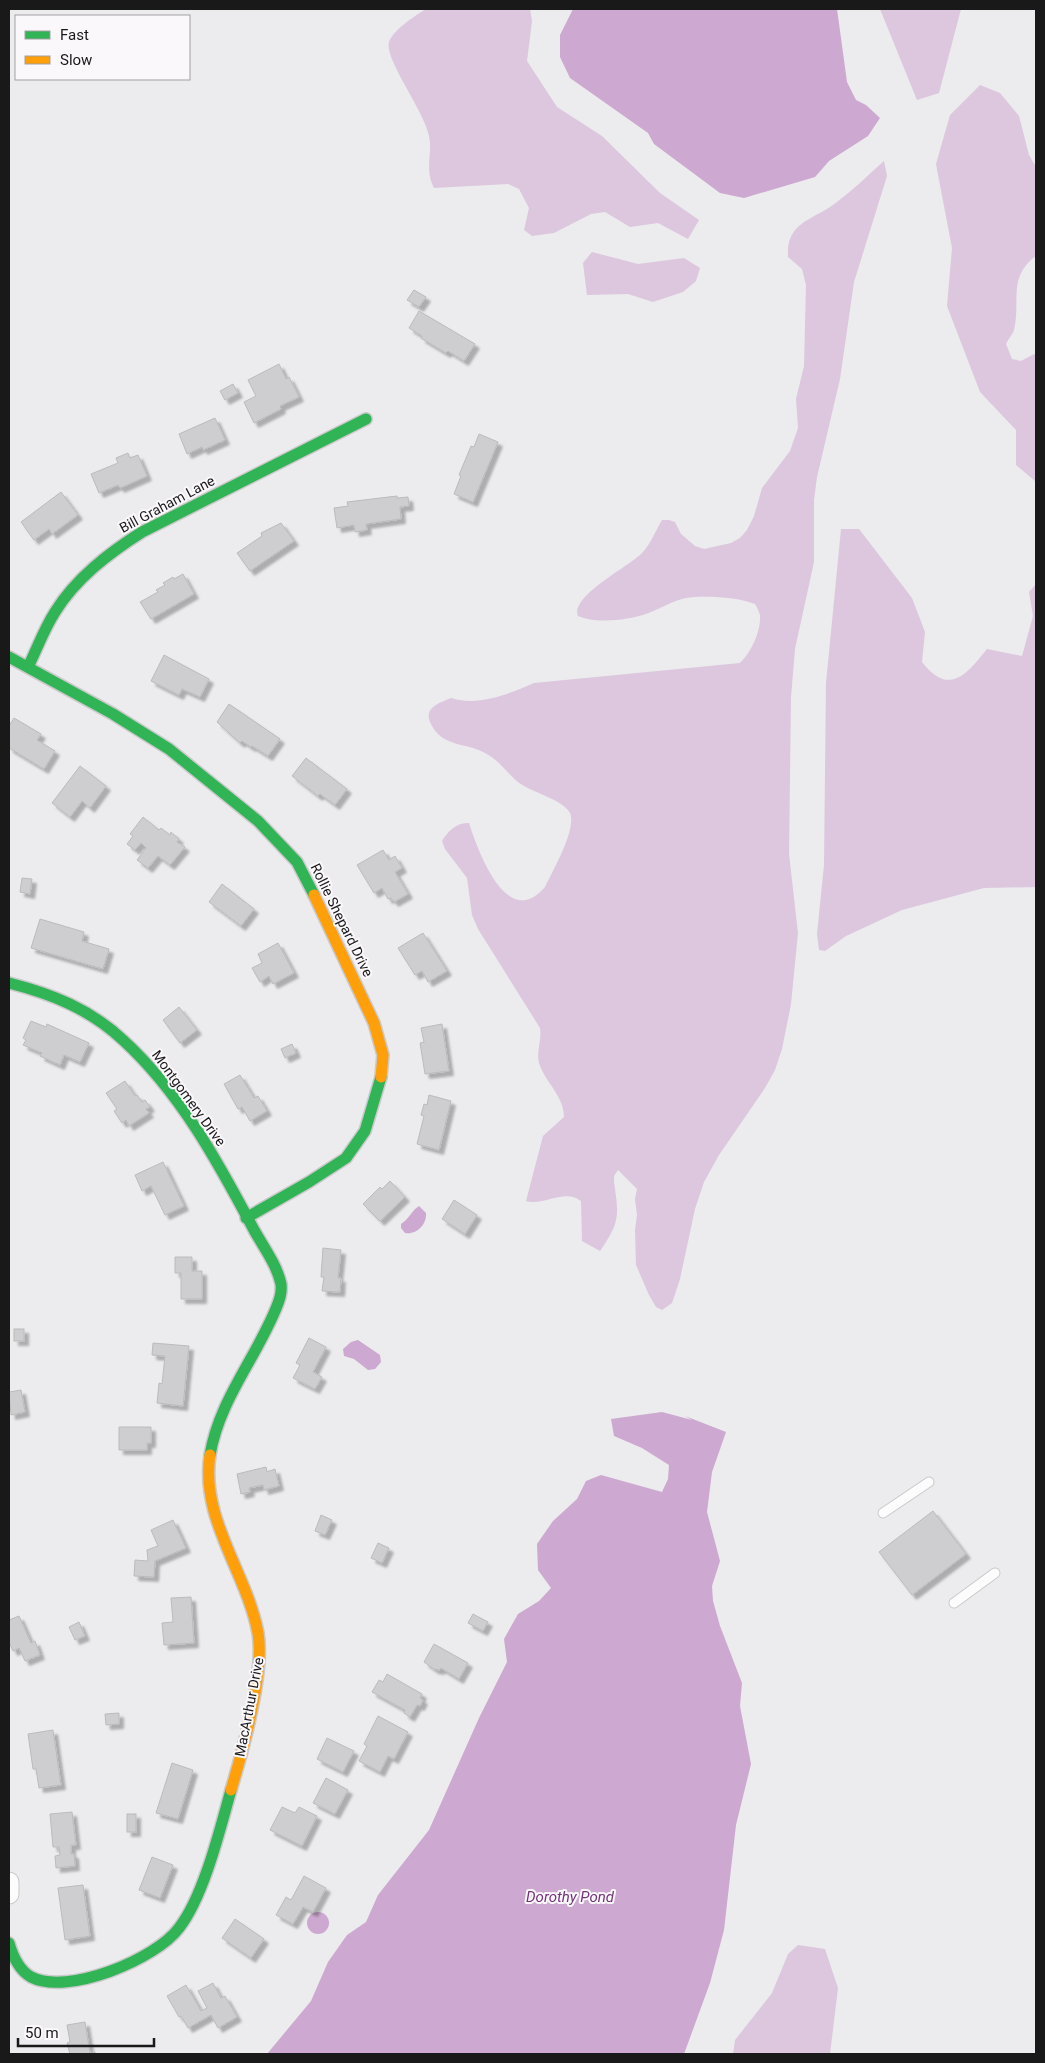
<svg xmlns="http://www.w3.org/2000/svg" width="1045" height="2063" font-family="Roboto,sans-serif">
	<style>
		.green { fill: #dcc7de }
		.water { fill: #cda8d0 }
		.building { fill: #cecdcf; stroke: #bcbbbc; filter: url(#shadow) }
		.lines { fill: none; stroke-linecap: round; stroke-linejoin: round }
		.lane-casing { stroke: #cac9cb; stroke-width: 11 }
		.street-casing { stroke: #cac9cb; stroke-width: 21 }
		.fast-casing { stroke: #cac9cb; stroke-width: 14 }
		.slow-casing { stroke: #cac9cb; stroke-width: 14 }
		.lane { stroke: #fcfcfc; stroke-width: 9 }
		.street { stroke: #fcfcfc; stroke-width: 19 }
		.fast { stroke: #30b455; stroke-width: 11 }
		.slow { stroke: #ff9f0a; stroke-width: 11 }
		.labels { text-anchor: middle; stroke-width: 4; stroke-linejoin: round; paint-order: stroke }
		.street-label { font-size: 14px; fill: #1a191a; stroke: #fbf8fb }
		.water-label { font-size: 15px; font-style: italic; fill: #73347a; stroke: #fbf8fb }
	</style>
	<defs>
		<filter id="shadow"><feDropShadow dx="4.5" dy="4.5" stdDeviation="1" flood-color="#0004"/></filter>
	</defs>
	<rect width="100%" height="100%" fill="#ecebed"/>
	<g class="green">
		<path d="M426,9H530L532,21L527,61L557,107L602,136L660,193L699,220L688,239L658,223L630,227L605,212L591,214L554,233L532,236L524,230L529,208L519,189L508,184L434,188C424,168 433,155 429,136C425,112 384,59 389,42C393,30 416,15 426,9Z"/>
		<path d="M880,9H961L939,93L917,100Z"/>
		<path d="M980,85L1000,93L1019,116L1029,155L1036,167V256C1007,277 1021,302 1014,330C1013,334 1008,339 1006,344L1012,359L1021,361L1034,354L1036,356L1035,481L1016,465V430L980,392L947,306L952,248L936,164L950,115Z"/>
		<path d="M884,161L887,176L854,282L840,379L817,477L814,500V562L795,649L791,697L789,854L798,933L791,1004L782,1049L775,1070L765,1088L719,1155L704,1182L695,1209L680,1279L672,1303L662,1310L656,1307L649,1295L636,1265L635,1230L637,1215L635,1199L637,1189L618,1170L614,1176V1182C619,1216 620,1222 600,1251L582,1241L581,1201C564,1188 545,1206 526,1201L543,1136L564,1117C564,1096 545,1082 539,1063C536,1052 542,1039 540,1028L478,929L472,915L467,878L445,849L442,841C447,832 457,822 469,823C478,851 507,932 545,887C552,872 577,829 570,813C564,801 536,793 524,786C511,779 503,764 490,756C470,741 442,750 430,722C424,707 440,703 451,698C478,707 509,694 534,683L740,663C751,652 761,632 760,615C759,612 757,607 755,604C739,597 703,595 686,598C672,601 660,609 646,614C628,620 596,624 578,616C570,596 630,566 642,553C650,545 656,530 662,520H669L675,522L681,534L695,546L704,549L731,543L740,538L747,530L754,516L762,488L790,451L798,428L796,399L804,366L806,285L802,269L788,257C786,225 808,221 830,207C849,194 866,177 884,161Z"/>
		<path d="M592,252L638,264L684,258L700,268L696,281L683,292L653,302L628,294L587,295L583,263Z"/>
		<path d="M841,529H859L912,598L925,632L922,662C949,697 967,674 987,649L1022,656L1033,616L1029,592L1036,584V887L984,888L902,910L846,936L825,951L819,950L817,934L824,865L826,683Z"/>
		<path d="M798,1945L825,1949L838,1988L830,2054H733L735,2040L772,1993L788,1954Z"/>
	</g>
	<g class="water">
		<path d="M573,9H837L847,82L856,100L866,105L880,118L868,136L829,161L815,177L744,198L720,193L654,144L648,133L570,78L560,57V35Z"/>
		<path d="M419,1206L426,1213C427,1225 416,1235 405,1233L401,1228V1224C409,1219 412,1210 419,1206Z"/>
		<path d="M358,1340L380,1355L381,1362L375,1369L368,1370L354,1359L344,1356L343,1349L351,1342Z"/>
		<path d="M662,1412L692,1420L685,1416L726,1432L712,1472L707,1512L720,1561L712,1586L713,1601L720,1626L742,1683L740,1706L751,1764L736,1825L724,1930L710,1983L684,2054H267L311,2001L328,1962L347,1935L366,1922L378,1895L429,1830L479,1718L507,1662L504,1639L518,1614L539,1601L551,1588L538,1570L537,1544L553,1521L577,1499L586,1481L601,1475L662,1492L668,1479L669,1465L642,1448L614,1436L611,1419Z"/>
		<circle cx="318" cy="1923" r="11"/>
	</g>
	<g class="building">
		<path d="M414,290L426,297L419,307L407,300Z"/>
		<path d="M419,311L475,344L464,361L448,351L446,353L421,338L422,336L409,328Z"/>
		<path d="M279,364L286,379L289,377L299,397L280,406L281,409L254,423L244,402L256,396L248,380Z"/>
		<path d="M233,384L238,393L225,400L220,391Z"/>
		<path d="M215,418L225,440L203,450L202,447L187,454L179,434Z"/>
		<path d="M479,434L498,442L473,502L454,494L461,476L459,475L471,446L474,447Z"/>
		<path d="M128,453L130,458L138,455L147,476L120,488L118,485L99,493L91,474L118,463L116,458Z"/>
		<path d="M61,492L78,515L52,534L49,529L34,540L21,522Z"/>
		<path d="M397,496V498L408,497L409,506L400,507L401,519L366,524L367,530L355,532L354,525L337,528L334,508L348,506L347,502Z"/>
		<path d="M281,523L294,541L250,571L237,553L262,536L261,533Z"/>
		<path d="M183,574L194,594L151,619L140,602L158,592L156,590L165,585L163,583L173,577L174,579Z"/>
		<path d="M164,655L209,679L200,697L182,689L179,695L151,681Z"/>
		<path d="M229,704L280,739L268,756L252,746L251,747L242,741L240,743L217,722Z"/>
		<path d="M14,718L41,734L37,740L55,751L44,769L9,748V726Z"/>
		<path d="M306,758L347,789L335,805L320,794L318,796L292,776Z"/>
		<path d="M80,766L106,786L90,808L82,801L70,817L52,803Z"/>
		<path d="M143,817L159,830L161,828L170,835L171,832L179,839L177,842L185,847L170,865L158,856L148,868L137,860L146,848L141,843L135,850L127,844L133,836L130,834Z"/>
		<path d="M383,850L389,860L395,856L402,868L395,872L408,894L394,902L391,898L388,899L382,888L374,893L357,865Z"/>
		<path d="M22,878L32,879L30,894L20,892Z"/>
		<path d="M222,884L254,909L241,926L209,902Z"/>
		<path d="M40,919L84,932L82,941L109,949L103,969L31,948Z"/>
		<path d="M423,933L447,971L428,982L422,971L415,975L398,948Z"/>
		<path d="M278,943L294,973L273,984L269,976L260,982L252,968L262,963L258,954Z"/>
		<path d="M179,1007L197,1030L180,1043L163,1020Z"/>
		<path d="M31,1021L46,1027L47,1024L89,1043L80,1062L64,1055L60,1065L40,1056L42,1053L23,1045L26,1040L23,1038Z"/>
		<path d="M442,1024L449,1071L425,1074L420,1043L424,1042L421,1028Z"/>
		<path d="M292,1044L296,1053L285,1058L281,1049Z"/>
		<path d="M240,1075L254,1098L258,1096L267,1111L250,1121L242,1107L238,1109L224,1084Z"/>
		<path d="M125,1081L135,1096L137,1095L142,1102L145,1100L150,1107L146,1109L149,1113L129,1126L126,1120L122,1123L114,1111L117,1109L106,1093Z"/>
		<path d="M429,1095L451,1101L439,1150L417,1144L424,1116L421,1115L424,1104L427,1105Z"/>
		<path d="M163,1162L184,1206L165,1215L151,1186L142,1191L135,1175Z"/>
		<path d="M390,1181L405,1197L380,1221L363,1204L380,1187L382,1189Z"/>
		<path d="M454,1200L477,1215L465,1234L442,1219Z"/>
		<path d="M323,1248L341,1250L338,1278H341L340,1292L322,1291L324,1277H321Z"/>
		<path d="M175,1257H192V1271H202V1299H181V1273H175Z"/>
		<rect x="14" y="1329" width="10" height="12"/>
		<path d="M309,1338L326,1347L313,1372L322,1377L315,1389L293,1378L300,1365L296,1363Z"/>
		<path d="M153,1343L189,1346L183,1406L157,1403L159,1383L162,1384L165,1356L152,1355Z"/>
		<path d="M21,1390L25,1412L11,1415L9,1392Z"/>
		<path d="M119,1427H151V1443H147V1450H119Z"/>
		<path d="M266,1467L267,1472L275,1469L279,1486L264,1490L263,1485L249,1488L250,1492L241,1494L237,1474Z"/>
		<path d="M933,1511L966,1554L912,1595L879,1552Z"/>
		<path d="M321,1515L332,1520L325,1535L315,1531Z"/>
		<path d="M173,1520L186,1548L155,1561L154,1577L134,1576L135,1560L148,1561L147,1550L158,1546L151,1530Z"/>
		<path d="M378,1543L389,1548L382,1563L371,1558Z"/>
		<path d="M191,1597L194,1643L164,1645L162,1623L173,1622L171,1598Z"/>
		<path d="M473,1614L488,1622L483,1631L468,1623Z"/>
		<path d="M19,1616L31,1643L35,1641L40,1655L25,1661L19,1648L13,1651L9,1642V1620Z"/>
		<path d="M79,1622L85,1636L75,1640L69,1627Z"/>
		<path d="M434,1644L468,1663L459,1679L441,1668L440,1670L434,1669L424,1662Z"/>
		<path d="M387,1674L422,1694L420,1698L423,1700L420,1706L417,1705L410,1717L404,1713L405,1710L372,1692L379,1680L383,1682Z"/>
		<path d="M119,1713V1724L106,1725L105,1714Z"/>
		<path d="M378,1716L408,1732L394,1759L388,1756L380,1772L359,1761L367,1746L364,1744Z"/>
		<path d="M53,1730L61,1785L39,1788L36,1769H33L28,1734Z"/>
		<path d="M327,1738L354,1751L343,1772L317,1759Z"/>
		<path d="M172,1763L193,1770L178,1819L156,1813Z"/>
		<path d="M326,1778L348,1790L335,1814L313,1803Z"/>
		<path d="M282,1807L295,1813L299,1807L317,1816L302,1846L270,1830Z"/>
		<path d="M72,1812L76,1845H71V1854H74L75,1866L56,1868L55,1856L60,1855L59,1847H53L50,1814Z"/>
		<rect x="127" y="1814" width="9" height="18"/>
		<path d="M152,1857L173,1865L160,1898L139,1890Z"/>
		<path d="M304,1876L326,1888L313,1912L303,1907L293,1924L276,1915L286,1897L291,1900Z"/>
		<path d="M83,1885L90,1936L65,1940L58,1888Z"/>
		<path d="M235,1919L264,1939L251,1958L222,1938Z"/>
		<path d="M213,1983L221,1998L225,1996L237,2017L218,2028L211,2015L188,2028L181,2016L179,2017L167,1996L186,1985L201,2011L207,2008L198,1991Z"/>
		<path d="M85,2022L90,2053L95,2052V2054H70L67,2043L70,2042L67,2025Z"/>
	</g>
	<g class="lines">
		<defs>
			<g id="lane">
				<path d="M883,1513L929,1482"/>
				<path d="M954,1603L995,1573"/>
			</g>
			<path id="street" d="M9,1882V1894"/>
			<g id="fast">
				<path d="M9,657L113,714L169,749L258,821L297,862L314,895"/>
				<path d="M28,667C37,649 44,629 55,612C76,578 109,553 142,532L366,419"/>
				<path d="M9,983C52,994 90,1009 123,1040C180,1092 218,1162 254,1230C263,1246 277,1265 281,1284C282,1292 280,1299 277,1306C257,1357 219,1400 210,1455"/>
				<path d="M246,1218L309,1182L346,1158L365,1131L381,1077"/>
				<path d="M9,1943C13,1957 19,1970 31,1977C68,1996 156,1959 179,1928C204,1896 220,1829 231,1790"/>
			</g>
			<g id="slow">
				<path d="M314,895L374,1023L383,1055L381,1077"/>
				<path d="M210,1455C200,1519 247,1573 258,1633C265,1672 243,1750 231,1790"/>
			</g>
		</defs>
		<use href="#lane" class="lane-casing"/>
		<use href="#street" class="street-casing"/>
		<use href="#fast" class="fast-casing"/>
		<use href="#slow" class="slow-casing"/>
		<use href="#lane" class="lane"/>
		<use href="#street" class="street"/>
		<use href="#fast" class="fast"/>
		<use href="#slow" class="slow"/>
	</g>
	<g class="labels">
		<g class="street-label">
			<text transform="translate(167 504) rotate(-28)" y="5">Bill Graham Lane</text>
			<text transform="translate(342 920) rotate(64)" y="5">Rollie Shepard Drive</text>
			<text transform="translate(189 1098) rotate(54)" y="5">Montgomery Drive</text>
			<text transform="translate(249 1707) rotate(-79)" y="5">MacArthur Drive</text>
		</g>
		<g class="water-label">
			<text x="570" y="1902">Dorothy Pond</text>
		</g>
	</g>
	<rect width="1045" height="2063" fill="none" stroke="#1a191a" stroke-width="20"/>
	<rect x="15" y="15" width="175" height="65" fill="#fbf8fb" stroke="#a19fa1"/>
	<rect x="25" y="31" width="25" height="8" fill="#30b455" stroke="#a19fa1"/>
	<text x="60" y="40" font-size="15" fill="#1a191a">Fast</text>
	<rect x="25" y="56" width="25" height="8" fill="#ff9f0a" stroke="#a19fa1"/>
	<text x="60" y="65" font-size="15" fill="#1a191a">Slow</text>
	<path d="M18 2038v8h136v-8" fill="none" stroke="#1a191a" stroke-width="2.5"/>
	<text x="25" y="2038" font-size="15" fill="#1a191a" stroke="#fbf8fb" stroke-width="4" paint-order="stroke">50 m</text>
</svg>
